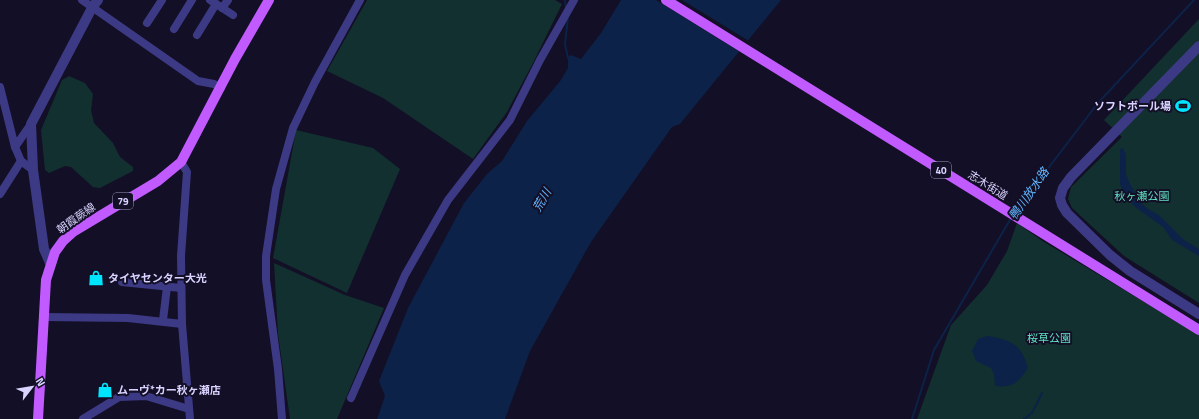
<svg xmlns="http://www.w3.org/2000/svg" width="1199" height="419" font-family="'Titillium Web','Noto Sans JP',sans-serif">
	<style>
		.green { fill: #12302f }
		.water { fill: #0c2248 }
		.pier { fill: #130f26 }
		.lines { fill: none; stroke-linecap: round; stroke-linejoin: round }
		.stream { stroke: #0c2248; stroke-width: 2 }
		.minor { stroke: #3d3a85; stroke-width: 8 }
		.tertiary { stroke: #3d3a85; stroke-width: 10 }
		.primary { stroke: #c25bff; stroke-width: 10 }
		.labels { text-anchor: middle; stroke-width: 4; stroke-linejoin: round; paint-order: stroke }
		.shield { fill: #130f26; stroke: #9e99be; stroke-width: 1 }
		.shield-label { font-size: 10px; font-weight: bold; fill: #d9d4ff }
		.poi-label { font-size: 11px; font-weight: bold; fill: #d9d4ff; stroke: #130f26; text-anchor: start }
		.street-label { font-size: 11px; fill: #d9d4ff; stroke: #130f26 }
		.park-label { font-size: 11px; fill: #5fe0c0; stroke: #130f26 }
		.water-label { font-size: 12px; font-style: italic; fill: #62b6ff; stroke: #130f26 }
	</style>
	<rect width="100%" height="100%" fill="#130f26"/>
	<g class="green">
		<path d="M367,0H555L562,4L533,63L507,112L473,159L383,98L327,71Z"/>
		<path d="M1199,19V303L1124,256L1072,208L1068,199L1071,187L1122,137L1104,120Z"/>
		<path d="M69,76L85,83L93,94L91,110L94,123L113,143L120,157L133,167V171L100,188L93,187L71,167L65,166L49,173L45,170L41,130L62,80Z"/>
		<path d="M296,130L373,148L400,169L347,293L273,258Z"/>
		<path d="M1017,223L1041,240L1199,335V419H917L951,325L987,285L1007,251Z"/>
		<path d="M274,263L345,295L384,308L337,419H290L278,334Z"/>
	</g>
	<g class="water">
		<path d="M621,0H781L680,124L672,127L591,242L530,351L505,419H377L385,396L379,381L408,308L464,203L487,174L502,161L527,121L561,80L568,68V57L571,55L581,59L601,33Z"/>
		<path d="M1123,148L1126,155V174L1130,184L1141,203L1148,209L1159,215L1184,240L1199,249V256L1172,240L1163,227L1135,207L1124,194L1120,184V149Z"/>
		<path d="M987,336C1010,339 1022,345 1028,368C1018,383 1013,388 995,386L994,374L991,368L976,361L972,351L978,339Z"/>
	</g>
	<path class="pier" d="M656,0H682L749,41L740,52Z"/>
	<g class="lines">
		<g class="stream">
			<path d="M565,0L566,9"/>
			<path d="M568,17L565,44L568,58"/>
			<path d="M1014,213L1098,103L1194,0"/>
			<path d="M912,419L934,350L1011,218"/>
			<path d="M1024,419L1032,413L1042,393"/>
		</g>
		<g class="minor">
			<path d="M82,0L198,81L214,84L221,88"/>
			<path d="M210,0L233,15"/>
			<path d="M222,8L228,0"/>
			<path d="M147,23L162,0"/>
			<path d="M174,29L192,0"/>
			<path d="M197,35L216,4"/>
			<path d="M0,87L15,147L31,124"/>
			<path d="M15,147L21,161"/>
			<path d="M181,162L187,172L181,256L182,324L190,419"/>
			<path d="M0,194L21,161L33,170"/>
			<path d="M122,282L181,288"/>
			<path d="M44,317L128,318L182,324"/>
			<path d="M163,320L167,287"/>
			<path d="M351,398L405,275L421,247L448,200L510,120L540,60L574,0"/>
			<path d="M83,419L119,397L146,396L189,409"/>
			<path d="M282,419L278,369L266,280V256L276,189L293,128L315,82L360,0"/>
		</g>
		<g class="tertiary">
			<path d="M1199,46L1071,177L1063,188L1060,198L1062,205L1067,213L1110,255L1130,271L1199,314"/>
			<path d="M50,263L44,249L33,170L31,124L93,6L98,0"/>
		</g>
		<g class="primary">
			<path d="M666,0L1199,330"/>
			<path d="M38,419L46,280L55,252L63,241L73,232L158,181L181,162L235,59L269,0"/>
		</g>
	</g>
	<defs>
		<symbol id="stadium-bare" viewBox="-9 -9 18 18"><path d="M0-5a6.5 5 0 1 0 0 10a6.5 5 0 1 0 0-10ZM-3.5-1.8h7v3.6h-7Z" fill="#00e5ff" stroke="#130f26" stroke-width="2.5" paint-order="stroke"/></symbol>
		<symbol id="shop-bare" viewBox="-9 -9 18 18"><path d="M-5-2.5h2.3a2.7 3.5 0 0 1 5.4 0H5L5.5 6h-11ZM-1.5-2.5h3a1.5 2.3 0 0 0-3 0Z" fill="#00e5ff" stroke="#130f26" stroke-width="2.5" paint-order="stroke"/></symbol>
	</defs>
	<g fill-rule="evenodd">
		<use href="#stadium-bare" x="1172" y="95" width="22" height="22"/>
		<use href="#shop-bare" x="85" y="267" width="22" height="22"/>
		<use href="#shop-bare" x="94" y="379" width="22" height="22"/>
	</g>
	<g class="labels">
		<g class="shield">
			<rect x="931" y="162" width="20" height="16" rx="3"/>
			<rect x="113" y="193" width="20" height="16" rx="3"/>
		</g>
		<g class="shield-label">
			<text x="941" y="174">40</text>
			<text x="123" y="205">79</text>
		</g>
		<g class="poi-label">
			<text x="1171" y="110" text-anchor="end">ソフトボール場</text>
			<text x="108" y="282">タイヤセンター大光</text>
			<text x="117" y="394">ムーヴ*カー秋ヶ瀬店</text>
		</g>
		<g class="street-label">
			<text transform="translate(988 185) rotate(32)" y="4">志木街道</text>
			<text transform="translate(76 218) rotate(-35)" y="4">朝霞蕨線</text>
		</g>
		<g class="park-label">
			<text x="1142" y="200">秋ヶ瀬公園</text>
			<text x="1049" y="342">桜草公園</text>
		</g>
		<g class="water-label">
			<text transform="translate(1029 194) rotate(-55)" y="4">鴨川放水路</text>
			<text transform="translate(542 200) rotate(-60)" y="4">荒川</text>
		</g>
	</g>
	<g transform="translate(32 387) rotate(59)" stroke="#130f26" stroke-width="3" paint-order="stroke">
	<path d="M0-3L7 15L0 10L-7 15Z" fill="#d9d4ff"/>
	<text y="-6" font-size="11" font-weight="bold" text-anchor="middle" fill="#d9d4ff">N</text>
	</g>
</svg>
